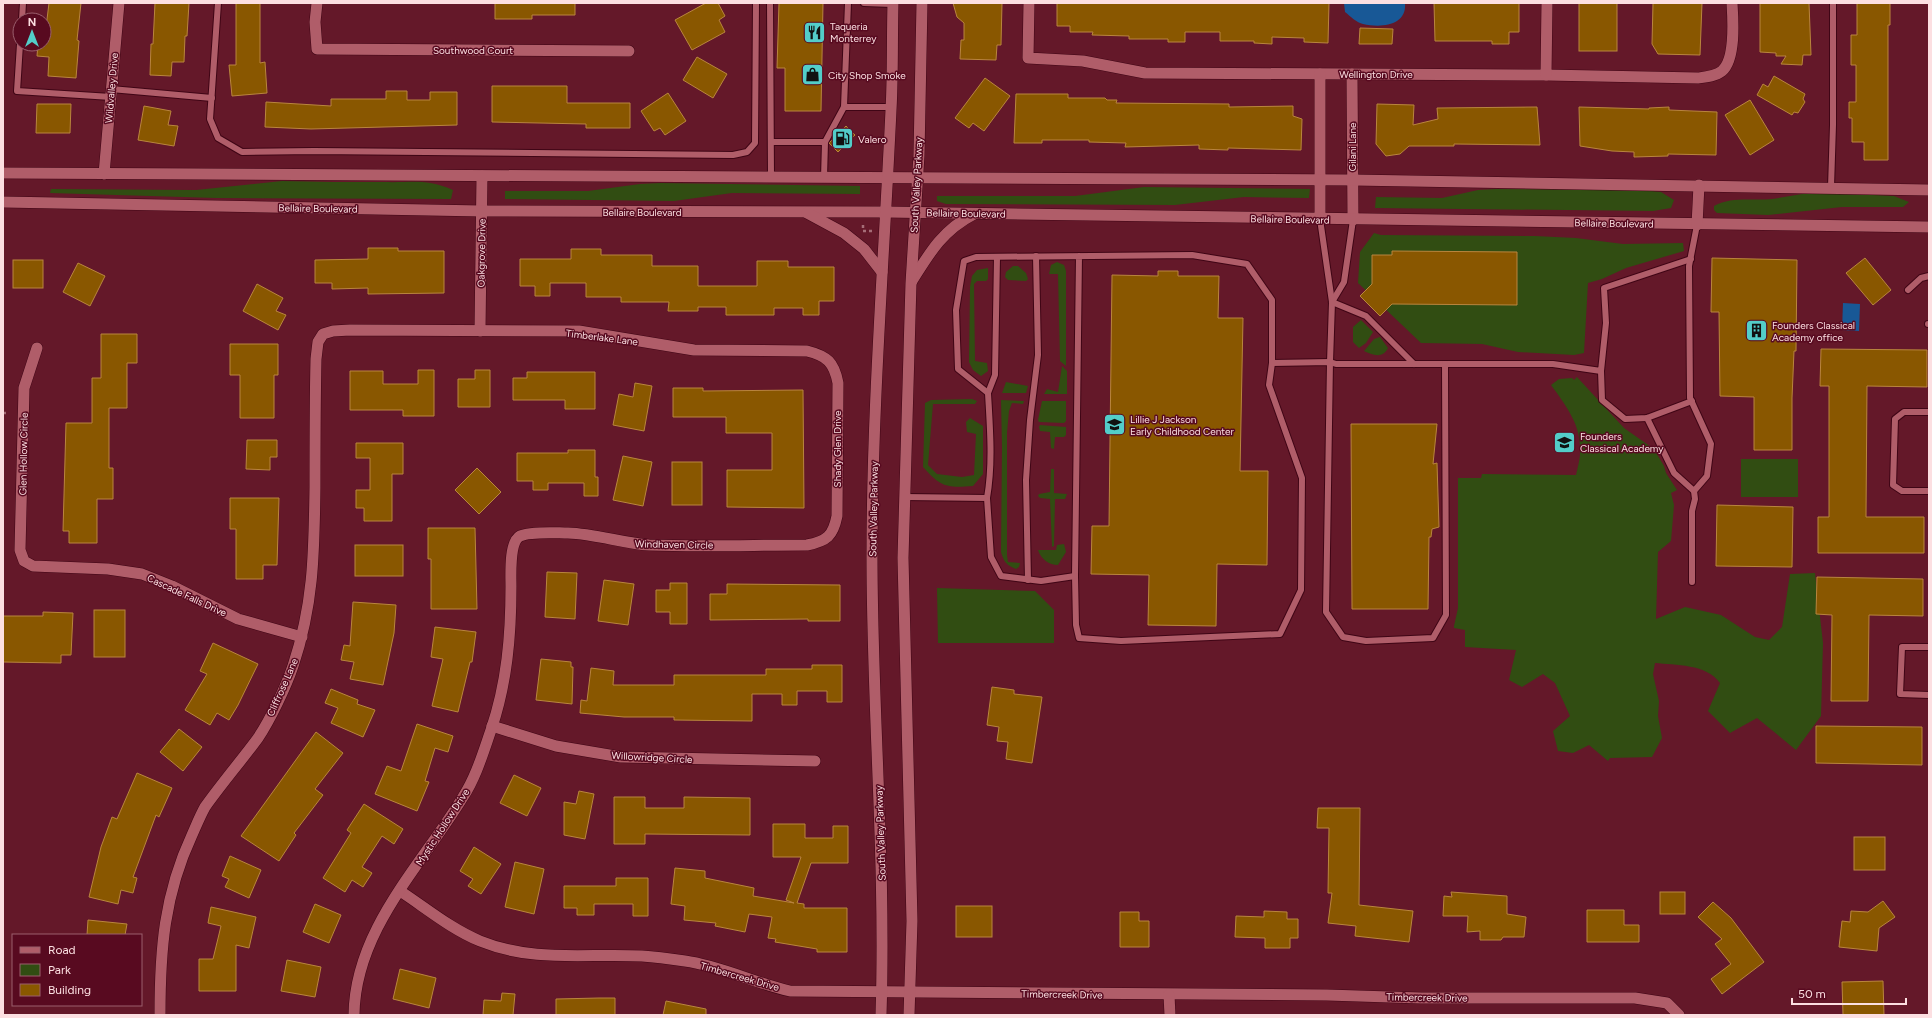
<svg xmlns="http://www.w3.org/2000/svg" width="1932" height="1018" font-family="Figtree,sans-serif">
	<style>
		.green { fill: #314d12 }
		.water { fill: #185896 }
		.building { fill: #895700; stroke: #b9853e }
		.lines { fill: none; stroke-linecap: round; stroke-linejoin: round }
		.service-casing { stroke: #3f0515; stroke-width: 8 }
		.minor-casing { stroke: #3f0515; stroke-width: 12 }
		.secondary-casing { stroke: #3f0515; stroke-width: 12 }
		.path { stroke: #a56d77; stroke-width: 2.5; stroke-dasharray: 3 3; stroke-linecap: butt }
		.service { stroke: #b05d69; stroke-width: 6 }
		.minor { stroke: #b05d69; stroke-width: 11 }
		.secondary { stroke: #b05d69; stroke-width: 11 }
		.labels { text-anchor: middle; stroke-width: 3; stroke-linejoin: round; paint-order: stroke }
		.poi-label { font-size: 10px; fill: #fcdfe1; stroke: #580a20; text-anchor: start }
		.street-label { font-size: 10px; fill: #fcdfe1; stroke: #580a20 }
	</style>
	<rect width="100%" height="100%" fill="#641829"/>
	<g class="green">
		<path d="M282,181C316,182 350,182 384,182C412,183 425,178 453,190L451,199L216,198L50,193L51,189L196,190Z"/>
		<path d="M660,183L860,186V194L732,193L674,201L505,199V191H588L640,184Z"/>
		<path d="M1144,187L1310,189L1309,198L1244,197L1175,205L946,204L937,201V196H1075Z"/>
		<path d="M1496,189L1643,190L1661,192L1674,200L1671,208L1653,211L1375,208L1376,197L1442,198L1478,190Z"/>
		<path d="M1815,192L1894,196L1909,202L1903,207H1842L1768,215L1717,213L1714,210V206C1732,196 1752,201 1772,199C1786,197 1800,194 1815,192Z"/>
		<path d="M1374,233L1381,235L1535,236L1576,238L1623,244L1683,243L1684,251L1626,268L1602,279L1588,283L1584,353L1574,355L1518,352L1482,344L1421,343L1358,283L1360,252Z"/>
		<path d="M1057,262L1064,265L1066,271V366L1060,361L1058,274H1049L1051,265Z"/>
		<path d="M1013,266H1018L1026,273L1028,279L1026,281L1008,280L1005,277L1006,272Z"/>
		<path d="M988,268V279L986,281H977L974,284L975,361L987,363L988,371L981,376L973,370L969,362L970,287L972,276L977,270Z"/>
		<path d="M1361,320L1373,332L1366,343L1359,348L1353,342V327Z"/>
		<path d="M1380,337L1388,348C1383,359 1372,355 1364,351L1374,339Z"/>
		<path d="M1062,366L1067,371V394H1044L1047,389L1058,392Z"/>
		<path d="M1577,377L1624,428L1654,449L1664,466L1666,473L1677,490L1671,493L1674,505L1671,541L1658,552L1656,619L1685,607L1721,615L1755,637L1769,640L1782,627L1790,574L1815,573L1823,643L1821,716L1796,750L1757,718L1730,733L1708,711L1720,683C1707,664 1675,665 1655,663L1653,674L1659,701L1658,716L1662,738L1652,757L1610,758L1608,761L1589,745L1573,753L1558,751L1553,731L1570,716L1555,683L1543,674L1522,687L1509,680L1516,650L1465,647V630L1454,628V626L1458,608V478H1481L1482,474L1576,475C1578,466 1581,456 1580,447C1580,423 1564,403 1551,385L1559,379L1572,378L1574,380Z"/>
		<path d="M1006,382L1028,386L1026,393H1002Z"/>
		<path d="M931,400L972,399L977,401L975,404H933L928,465L937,474L962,477L974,475L976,434L967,432L966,422L970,418L983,426V474L973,486C946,488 941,487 923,467L925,403Z"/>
		<path d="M1001,400L1024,401L1023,404L1012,403L1009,411L1007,433V555L1008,562L1020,563L1019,567L1016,569C1006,565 1004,562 1001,552L1002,447Z"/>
		<path d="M1042,401H1066V421L1064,423L1039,422L1038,420Z"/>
		<path d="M1040,425L1066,427V435L1064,437H1055L1054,449L1051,448L1050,432L1040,431L1039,427Z"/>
		<rect x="1741" y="459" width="57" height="38"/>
		<path d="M1051,469H1054V493L1067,494L1065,499H1055L1054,546L1052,547L1050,499L1040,498L1038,496L1039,494L1050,492Z"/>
		<path d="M1064,544L1066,552L1058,565C1049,565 1041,559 1038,550H1056L1057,545Z"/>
		<path d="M937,588L1035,591L1054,610V643H938Z"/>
	</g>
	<g class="water">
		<path d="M1344,3H1405C1407,26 1381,28 1363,24C1357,23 1350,16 1345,12Z"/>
		<path d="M1843,303L1860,304L1859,331L1842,330Z"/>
	</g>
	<g class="building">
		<path d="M49,3H81L77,40L79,41L76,78L48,76L49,57L37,56L38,44H44Z"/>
		<path d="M155,3H189L187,36H185L184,62H172L171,76L150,75L151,44H153Z"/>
		<path d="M236,3H260V63L265,62L267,93L232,96L229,65H236Z"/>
		<path d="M495,3H575V15H532V19H495Z"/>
		<path d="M706,3H718L725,16L719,20L725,32L692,50L675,20Z"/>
		<path d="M779,3H823L821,111H785V68H777Z"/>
		<path d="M953,3H1002L1001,45H997L996,60L960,59L961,40H964V23L957,17Z"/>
		<path d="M1057,3H1329L1328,43L1304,42V38L1272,37V44L1254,43V41H1220V32H1185V42H1168V39H1129V36L1092,35L1093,32H1070V26H1057Z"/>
		<path d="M1434,3H1519V32H1509V44H1492V41H1435Z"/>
		<rect x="1579" y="3" width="38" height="48"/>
		<path d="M1653,3H1702L1700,55L1658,54L1652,44Z"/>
		<path d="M1760,3H1809L1811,55H1803L1802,65L1781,64L1786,56H1776V53L1760,52Z"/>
		<path d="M1857,3H1890V25H1888V160H1864V142H1852V118H1849V102H1856V65H1851V35H1857Z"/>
		<path d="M1360,28L1393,29L1392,44H1359Z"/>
		<path d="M697,57L727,74L713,98L683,80Z"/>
		<path d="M1774,76L1805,94L1803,99L1805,102L1798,113L1794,112L1792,115L1757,95L1763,84L1768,87Z"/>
		<path d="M985,78L1010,96L984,131L973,123L969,128L955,118Z"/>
		<path d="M492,86H567V103H630V128H586V124L492,122Z"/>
		<path d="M386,91H407V100H430V92H457V125L311,129L265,127L266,102L331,106V99H386Z"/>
		<path d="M668,93L686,121L665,135L660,128L654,131L641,111Z"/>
		<path d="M1016,94H1068V98H1105L1107,100H1117L1116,103L1229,104V107L1293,106V116L1302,119L1301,150L1228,148V150L1199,149V145L1125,147L1126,143L1089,142V140H1042V143H1014Z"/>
		<path d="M1750,100L1774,140L1750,155L1725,115Z"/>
		<path d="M37,104H71L70,133H36Z"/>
		<path d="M1377,104L1414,105L1413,125L1438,119L1437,108L1537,107L1540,145L1454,144V146H1409L1400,154L1386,156L1376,144Z"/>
		<path d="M144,106L171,111L168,125L178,126L174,146L138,140Z"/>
		<path d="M1579,107L1649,109V108L1669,107V110L1717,112L1716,155L1668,154V156L1634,157V152L1612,151L1580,146Z"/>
		<path d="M846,126L855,135L838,152L829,143Z"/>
		<path d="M368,248H398V251H444V293L368,294V288L332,289V283H315V260L368,259Z"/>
		<path d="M571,249H601V255H652V266H698V286H757V261H788V267H834V301H819V315H803V308H774V315H726V307H698V311H668L669,302H621V297H586V283H550V296H535V286H520V259H571Z"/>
		<path d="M1392,251L1517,252V305L1392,304L1380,316L1360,296L1372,284V255H1392Z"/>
		<path d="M1712,258L1797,260L1796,351H1794L1792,398V450H1754V397L1720,396L1719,312H1711Z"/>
		<path d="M1865,258L1891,290L1873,305L1846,273Z"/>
		<rect x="13" y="260" width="30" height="28"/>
		<path d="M78,263L105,276L90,306L63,292Z"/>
		<path d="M1158,271H1178V276H1219L1218,318H1243L1240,471H1268L1267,565L1217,564L1216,626L1148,625L1149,575L1091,574L1092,526H1109L1112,275L1158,276Z"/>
		<path d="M257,284L283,298L276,311L286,315L278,330L243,311Z"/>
		<path d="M101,334H137V363H127V408H109V468H113V499H97V543H69V531H63L66,423H92V378H101Z"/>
		<path d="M230,344H278V375H274V418H240V375H230Z"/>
		<path d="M1821,349L1927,350V387L1867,386L1866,517H1924V553H1818V517H1829V386H1820Z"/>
		<path d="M418,370H434V416H403V410H350V371H383V384H418Z"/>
		<path d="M475,370H490V407H458V379H475Z"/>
		<path d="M527,372H595V409H565V400H513V378H527Z"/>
		<path d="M635,383L652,386L644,431L613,425L619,394L633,397Z"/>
		<path d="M673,388H703V391L803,390L804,508L727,507V470H772V433H726V417H673Z"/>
		<path d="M1351,424H1437L1433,464L1437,463L1439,527L1432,529L1431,537H1429L1428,609H1352Z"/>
		<path d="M247,440H277V457H270V470L246,469Z"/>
		<path d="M356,443H403V474H392V521H364V508H356V490H370V458H356Z"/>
		<path d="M568,450H595V477H598V496H584V483H548V490H533V481H517V453H568Z"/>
		<path d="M623,456L652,462L643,506L613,500Z"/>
		<rect x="672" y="462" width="30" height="43"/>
		<path d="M477,468L501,492L479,514L455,490Z"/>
		<path d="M230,498H279L277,565H263V579H236V529H230Z"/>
		<path d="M1717,505L1793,507L1792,567L1716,566Z"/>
		<path d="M428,528H475L477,609H431V559H428Z"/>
		<rect x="355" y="545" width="48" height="31"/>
		<path d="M547,572L577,573L575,619L545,617Z"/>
		<path d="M1817,577L1923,579V616L1869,615L1868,701H1831L1832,615L1816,614Z"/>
		<path d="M604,580L634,584L628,625L598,621Z"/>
		<path d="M670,583H687V624H670V612H656V590H670Z"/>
		<path d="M727,584L840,585V621H808V619L710,620V594H727Z"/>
		<path d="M353,602L396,605L394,633L383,685L350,679L354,662L341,660L344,645L350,646Z"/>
		<rect x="94" y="610" width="31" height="47"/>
		<path d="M43,612L73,613L71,655H61V663L3,662V616H43Z"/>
		<path d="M435,627L476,632L472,662H470L458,712L432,706L443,659L431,657Z"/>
		<path d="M213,643L258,664L238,705L229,720L217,713L210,725L185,710L207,674L200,671Z"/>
		<path d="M541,659L571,662V667H573L572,704L536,700Z"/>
		<path d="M812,665H842V702H827V691H797V705H782V694H752V721L674,720V717H624L580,713L581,700L587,701L591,668L614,671L613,685H674V675H766V669H812Z"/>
		<path d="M992,687L1014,690V694L1042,697L1032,763L1006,759L1008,742L997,741L999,727L987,725Z"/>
		<path d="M331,689L358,700L357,704L375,710L363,737L331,723L338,708L325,703Z"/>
		<path d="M417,724L453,736L448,752L435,748L425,781L429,782L417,811L375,794L387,766L401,771Z"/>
		<path d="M1816,726L1922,727V765L1816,763Z"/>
		<path d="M179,729L202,747L183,771L160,752Z"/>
		<path d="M316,732L343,753L315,789L323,795L294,833L296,835L279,861L241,836Z"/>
		<path d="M137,773L172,788L159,817L156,815L133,877L137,878L133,893L121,890L118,904L89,897L101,847L112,817L117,819Z"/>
		<path d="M514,775L541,788L527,816L500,803Z"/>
		<path d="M579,791L594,794L585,839L564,835V802L576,804Z"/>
		<path d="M614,797H645V808H684V797L750,798V835L645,834V844H614Z"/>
		<path d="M364,804L403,829L394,844L382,836L362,867L372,873L363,887L352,880L345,892L323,878L351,833L347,830Z"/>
		<path d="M1318,808H1360L1359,905L1413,911L1409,942L1355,936L1356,926L1328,923L1332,893H1328L1329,828H1317Z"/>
		<path d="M773,824H805V838H833V826H848V863H811L797,903L804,904V908H847V952H817V949L775,942L776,939L768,938L772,917L749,914L745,932L715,926L716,923L684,920L685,906L671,904L675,868L705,871V878L754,888L753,896L794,903L786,900L801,857H773Z"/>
		<rect x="1854" y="837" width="31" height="33"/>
		<path d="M474,847L501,864L481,894L468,886L473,879L460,871Z"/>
		<path d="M230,856L261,870L249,898L225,887L229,879L222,876Z"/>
		<path d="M515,862L544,869L534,914L505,907Z"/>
		<path d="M616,878H648V916H633V904H594V915H577V908H564V886H616Z"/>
		<path d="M1451,892L1507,896V914L1526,917L1524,937H1503L1501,940H1480V931L1467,932L1468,916H1443L1444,896L1452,897Z"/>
		<rect x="1660" y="892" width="25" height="22"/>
		<path d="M1883,901L1895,917L1879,928L1877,951L1839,947L1842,921L1850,922L1851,911L1868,912Z"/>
		<path d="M1713,902L1731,918L1764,962L1722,994L1711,979L1731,964L1715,944L1722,939L1698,917Z"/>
		<path d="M315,904L341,915L329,943L303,932Z"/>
		<rect x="956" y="906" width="36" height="31"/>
		<path d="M211,907L256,917L249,948L236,945V991H199V959H213L221,926L208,923Z"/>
		<path d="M1587,910H1624V925H1639V942H1587Z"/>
		<path d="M1264,911L1287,912V919H1298V938H1290V948H1265V938L1235,937L1236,916L1264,917Z"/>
		<path d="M1120,912H1139V921H1149V947H1120Z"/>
		<path d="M88,920L127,924L125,935H87Z"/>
		<path d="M287,960L321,967L315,997L281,991Z"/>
		<path d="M400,969L436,978L429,1008L393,999Z"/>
		<path d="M1883,981L1884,1015H1843L1842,982Z"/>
		<path d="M502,993L515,994L513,1015H483L484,1000L501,1001Z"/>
		<path d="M599,998H615V1015H556V999Z"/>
		<path d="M666,1001L706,1009V1015H663Z"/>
	</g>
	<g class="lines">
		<defs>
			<g id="service">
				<path d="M218,3L210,119L218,138L242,152L314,151L733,155L747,152L755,143L756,3"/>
				<path d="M770,3L771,177"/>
				<path d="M864,3L892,4"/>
				<path d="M22,20L23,3"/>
				<path d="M20,44L17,91L111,97"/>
				<path d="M111,89L212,98"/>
				<path d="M844,107H891"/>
				<path d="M771,142H825"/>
				<path d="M824,178L825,142L844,107L848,3"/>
				<path d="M1831,187L1833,125V3"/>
				<path d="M1320,219L1332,302L1330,362L1336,364H1553L1601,371L1606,323L1604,288L1691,259"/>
				<path d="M1908,290L1921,278L1929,276"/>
				<path d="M1332,302L1366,316L1414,364"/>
				<path d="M1332,302L1344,282L1353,220"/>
				<path d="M1928,324H1929"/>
				<path d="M1272,363L1330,362L1326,612L1343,637L1366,641L1433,638L1446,615L1445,364"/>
				<path d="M1601,371L1602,400L1625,419L1647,418L1692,401"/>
				<path d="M988,393L995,375L997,257"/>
				<path d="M1929,412H1904L1895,419L1893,485L1902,491H1929"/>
				<path d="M1647,418L1674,473L1694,491"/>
				<path d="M904,497L987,498C993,463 990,429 988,393L958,369L956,310L964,261L976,257L1192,255L1247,264L1272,300V363L1269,385L1302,478L1301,590L1280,634L1121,641L1079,638L1076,625L1075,576L1079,256"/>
				<path d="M987,498L991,557L1001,576L1041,581L1075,576"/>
				<path d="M1028,580L1026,480L1030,420L1038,355L1036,256"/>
				<path d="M1692,582V511L1695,499L1694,491L1707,476L1711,444L1690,398L1689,266L1697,225"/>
				<path d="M1929,647H1902L1900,694L1929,695"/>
			</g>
			<g id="minor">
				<path d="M317,3L315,22L317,49L629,51"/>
				<path d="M1029,3L1028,58L1083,61L1145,73L1546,75L1698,78C1706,77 1716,76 1722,71C1736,59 1733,19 1732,3"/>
				<path d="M1352,74L1353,220"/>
				<path d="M1546,75L1547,3"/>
				<path d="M104,174L119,3"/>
				<path d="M1320,219V74"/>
				<path d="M480,331L482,176"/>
				<path d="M37,348L24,388L20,550L24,561L33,566L108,569L142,574L172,586L238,619L302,637"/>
				<path d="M492,726L556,746L621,757L815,761"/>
				<path d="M400,891C426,908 451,929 480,941C534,963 586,953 642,956C656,957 671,959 685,961C721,966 754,983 790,991L1327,995L1421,998H1635L1667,1003L1679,1015"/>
				<path d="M1169,995L1170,1015"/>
				<path d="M160,1015C160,950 164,895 192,835C196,826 200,816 205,807C222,783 241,761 258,738C270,720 286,687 293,666C314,603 314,552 315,487C315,445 315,402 316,359L318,342L323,334L333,331L350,330L579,331L694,350L807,351C827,356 834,362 838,383L837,516C833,536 827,541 807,545C754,545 701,547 649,545C622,543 596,534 568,533C556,533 531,531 520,536C509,542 511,575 511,586C511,636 507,683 491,730C483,753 476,777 463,797C421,866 355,930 354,1015"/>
			</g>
			<g id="secondary">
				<path d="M3,173L1353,180L1929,190"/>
				<path d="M3,202L482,211L885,212L1929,227"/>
				<path d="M807,213L844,233L864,249L882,272"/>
				<path d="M1697,225L1699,185"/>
				<path d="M912,281C930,252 943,230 974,214"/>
				<path d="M881,1015C886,862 872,710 872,557C872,408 884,259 891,110C893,74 892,39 893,3"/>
				<path d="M909,1015L912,921L903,558L911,283L919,155L922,3"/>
			</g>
		</defs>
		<use href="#service" class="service-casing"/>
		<use href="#minor" class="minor-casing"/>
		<use href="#secondary" class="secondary-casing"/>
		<g class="path">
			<path d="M863,225V231H872"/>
			<path d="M3,413H9"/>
		</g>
		<use href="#service" class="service"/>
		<use href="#minor" class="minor"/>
		<use href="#secondary" class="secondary"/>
	</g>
	<defs>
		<symbol id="restaurant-square" viewBox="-11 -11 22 22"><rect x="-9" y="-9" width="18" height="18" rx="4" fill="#53cdc9" stroke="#580a20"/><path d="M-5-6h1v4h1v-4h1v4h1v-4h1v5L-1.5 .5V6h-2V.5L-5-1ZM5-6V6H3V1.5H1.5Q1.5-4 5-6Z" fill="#111"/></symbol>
		<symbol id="shop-square" viewBox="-11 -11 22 22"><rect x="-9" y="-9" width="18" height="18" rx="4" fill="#53cdc9" stroke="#580a20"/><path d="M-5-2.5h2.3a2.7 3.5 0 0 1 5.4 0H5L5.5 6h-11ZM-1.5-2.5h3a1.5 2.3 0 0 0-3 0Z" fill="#111"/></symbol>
		<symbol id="fuel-square" viewBox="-11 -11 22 22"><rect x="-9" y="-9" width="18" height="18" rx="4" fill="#53cdc9" stroke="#580a20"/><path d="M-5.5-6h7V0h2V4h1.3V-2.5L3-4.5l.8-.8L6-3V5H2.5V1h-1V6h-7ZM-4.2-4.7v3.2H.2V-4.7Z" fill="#111"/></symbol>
		<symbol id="building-square" viewBox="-11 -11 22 22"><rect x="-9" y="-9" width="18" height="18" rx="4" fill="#53cdc9" stroke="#580a20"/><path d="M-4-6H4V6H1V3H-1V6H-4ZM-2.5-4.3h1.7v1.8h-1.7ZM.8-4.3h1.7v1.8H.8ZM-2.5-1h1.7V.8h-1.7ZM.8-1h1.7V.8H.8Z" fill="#111"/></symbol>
		<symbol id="school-square" viewBox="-11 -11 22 22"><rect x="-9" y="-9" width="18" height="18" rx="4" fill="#53cdc9" stroke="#580a20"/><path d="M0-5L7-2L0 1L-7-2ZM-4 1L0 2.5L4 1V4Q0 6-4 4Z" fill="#111"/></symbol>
	</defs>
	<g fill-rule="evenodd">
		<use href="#restaurant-square" x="802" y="20" width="25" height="25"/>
		<use href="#shop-square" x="800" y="62" width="25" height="25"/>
		<use href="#fuel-square" x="830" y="126" width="25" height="25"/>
		<use href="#building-square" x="1744" y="318" width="25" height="25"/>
		<use href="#school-square" x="1102" y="412" width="25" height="25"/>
		<use href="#school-square" x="1552" y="430" width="25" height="25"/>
	</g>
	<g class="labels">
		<g class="poi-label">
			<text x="830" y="30">Taqueria<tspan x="830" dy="12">Monterrey</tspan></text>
			<text x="828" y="79">City Shop Smoke</text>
			<text x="858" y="143">Valero</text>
			<text x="1772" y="329">Founders Classical<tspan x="1772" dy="12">Academy office</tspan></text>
			<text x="1130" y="423">Lillie J Jackson<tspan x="1130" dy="12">Early Childhood Center</tspan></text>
			<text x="1580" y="440">Founders<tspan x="1580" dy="12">Classical Academy</tspan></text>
		</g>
		<g class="street-label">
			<text x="473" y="54">Southwood Court</text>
			<text x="1376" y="78">Wellington Drive</text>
			<text transform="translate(111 88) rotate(-85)" y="4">Wildvalley Drive</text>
			<text transform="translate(1352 147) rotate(-90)" y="4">Gilani Lane</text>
			<text transform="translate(916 185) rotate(-87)" y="4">South Valley Parkway</text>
			<text transform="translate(318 208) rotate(1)" y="4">Bellaire Boulevard</text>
			<text x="642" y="216">Bellaire Boulevard</text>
			<text transform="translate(966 213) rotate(1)" y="4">Bellaire Boulevard</text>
			<text transform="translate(1290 219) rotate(1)" y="4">Bellaire Boulevard</text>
			<text transform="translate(1614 223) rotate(1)" y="4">Bellaire Boulevard</text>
			<text transform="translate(481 253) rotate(-89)" y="4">Oakgrove Drive</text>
			<text transform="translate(602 337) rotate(7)" y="4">Timberlake Lane</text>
			<text transform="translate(837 449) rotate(-90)" y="4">Shady Glen Drive</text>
			<text transform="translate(23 454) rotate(-89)" y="4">Glen Hollow Circle</text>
			<text transform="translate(873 509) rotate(-89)" y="4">South Valley Parkway</text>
			<text transform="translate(674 544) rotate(1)" y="4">Windhaven Circle</text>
			<text transform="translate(187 595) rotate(25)" y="4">Cascade Falls Drive</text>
			<text transform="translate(282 687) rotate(-66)" y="4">Cliffrose Lane</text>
			<text transform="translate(652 757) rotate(3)" y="4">Willowridge Circle</text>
			<text transform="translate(442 827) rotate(-57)" y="4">Mystic Hollow Drive</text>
			<text transform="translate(880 833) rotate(-92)" y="4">South Valley Parkway</text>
			<text transform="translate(740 976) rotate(16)" y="4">Timbercreek Drive</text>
			<text transform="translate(1062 994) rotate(1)" y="4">Timbercreek Drive</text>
			<text transform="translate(1427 997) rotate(1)" y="4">Timbercreek Drive</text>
		</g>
	</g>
	<rect width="1932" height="1018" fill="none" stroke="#fcdfe1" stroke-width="8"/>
	<rect x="12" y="934" width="130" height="72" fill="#580a20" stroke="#9a5f6d"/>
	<rect x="20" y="947" width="20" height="6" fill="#b05d69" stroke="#9a5f6d"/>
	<text x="48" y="954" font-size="12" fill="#fcdfe1">Road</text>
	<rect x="20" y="964" width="20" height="12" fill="#314d12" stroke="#9a5f6d"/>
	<text x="48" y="974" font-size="12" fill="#fcdfe1">Park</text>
	<rect x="20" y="984" width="20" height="12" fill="#895700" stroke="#9a5f6d"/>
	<text x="48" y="994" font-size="12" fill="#fcdfe1">Building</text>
	<g transform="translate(32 32)"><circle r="19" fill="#580a20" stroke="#9a5f6d"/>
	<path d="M0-3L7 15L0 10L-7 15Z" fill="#53cdc9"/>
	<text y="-6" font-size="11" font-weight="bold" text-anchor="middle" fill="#fcdfe1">N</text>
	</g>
	<path d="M1792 998v6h114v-6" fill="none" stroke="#fcdfe1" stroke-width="2"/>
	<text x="1798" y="998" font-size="12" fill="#fcdfe1" stroke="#580a20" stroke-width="3" paint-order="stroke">50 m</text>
</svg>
